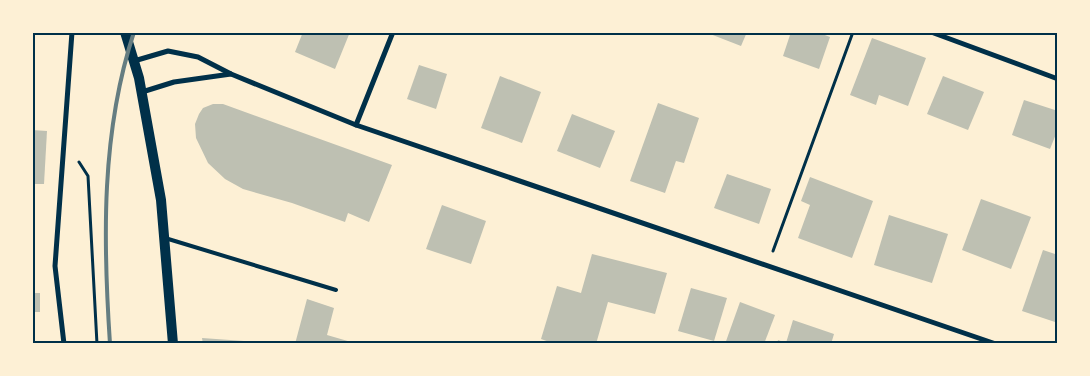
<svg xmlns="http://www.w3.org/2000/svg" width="1090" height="376" font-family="Raleway,sans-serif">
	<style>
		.building { fill: #bec0b2 }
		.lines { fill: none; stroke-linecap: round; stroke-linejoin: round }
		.path { stroke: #003049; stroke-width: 3 }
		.service { stroke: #003049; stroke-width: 4 }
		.minor { stroke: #003049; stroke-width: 5 }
		.secondary { stroke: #003049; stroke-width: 10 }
		.rail { stroke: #657d81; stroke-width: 4 }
		.neatline { fill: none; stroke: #003049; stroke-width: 2 }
	</style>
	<rect width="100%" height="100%" fill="#fdf0d5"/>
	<g class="building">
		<path d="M303,32H350L335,69L295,52Z"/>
		<path d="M705,32H747L741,46Z"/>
		<path d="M791,32H817L830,37L819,69L783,56Z"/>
		<path d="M872,38L926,58L908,106L879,95L876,105L850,95Z"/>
		<path d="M419,65L447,74L436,109L407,99Z"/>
		<path d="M500,76L541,92L522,143L481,128Z"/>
		<path d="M943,76L984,92L968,130L927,114Z"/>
		<path d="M1024,100L1058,111V129L1050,149L1012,135Z"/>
		<path d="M658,103L699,118L684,163L676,161L665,193L630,181Z"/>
		<path d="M213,104H223L392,165L369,222L348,213L345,222L292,203L243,189L225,179L208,163L196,138L195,124L199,114L203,108Z"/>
		<path d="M572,114L615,131L600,168L557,151Z"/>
		<path d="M32,130L47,131L44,184H32Z"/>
		<path d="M727,174L771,189L759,224L714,208Z"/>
		<path d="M810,177L873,201L852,258L798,238L810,205L801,201Z"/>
		<path d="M981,199L1031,217L1011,269L962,250Z"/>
		<path d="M442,205L486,221L471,264L426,249Z"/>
		<path d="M889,215L948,234L932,283L874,265Z"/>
		<path d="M1043,250L1058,255V323L1022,311Z"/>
		<path d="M592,254L667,273L655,314L608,302L596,344H555L541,339L557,286L581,293Z"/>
		<path d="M691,288L727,298L714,341L678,331Z"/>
		<rect x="32" y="293" width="8" height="19"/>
		<path d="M307,299L334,308L327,335L358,344H295Z"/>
		<path d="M740,302L775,315L764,344H725Z"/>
		<path d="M793,320L834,334L831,344H777L778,340L786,343Z"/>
		<path d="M202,338L244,341L249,343L203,344Z"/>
	</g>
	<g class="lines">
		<g class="path">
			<path d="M79,162L88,176L97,344"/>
			<path d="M773,251L853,32"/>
		</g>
		<path class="service" d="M165,238L336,290"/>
		<g class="minor">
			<path d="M931,32L1058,79"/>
			<path d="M134,61L168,51L198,57L231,74L356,125L996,344"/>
			<path d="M142,92L174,82L231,74"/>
			<path d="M356,125L393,32"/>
			<path d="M64,344L55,266L72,32"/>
		</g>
		<path class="secondary" d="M125,32L139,78L161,200L173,344"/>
		<path class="rail" d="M110,344C103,240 101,132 134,32"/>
	</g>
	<rect width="1090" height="376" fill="none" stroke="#fdf0d5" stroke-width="68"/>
	<rect x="34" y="34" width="1022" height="308" class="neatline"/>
</svg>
